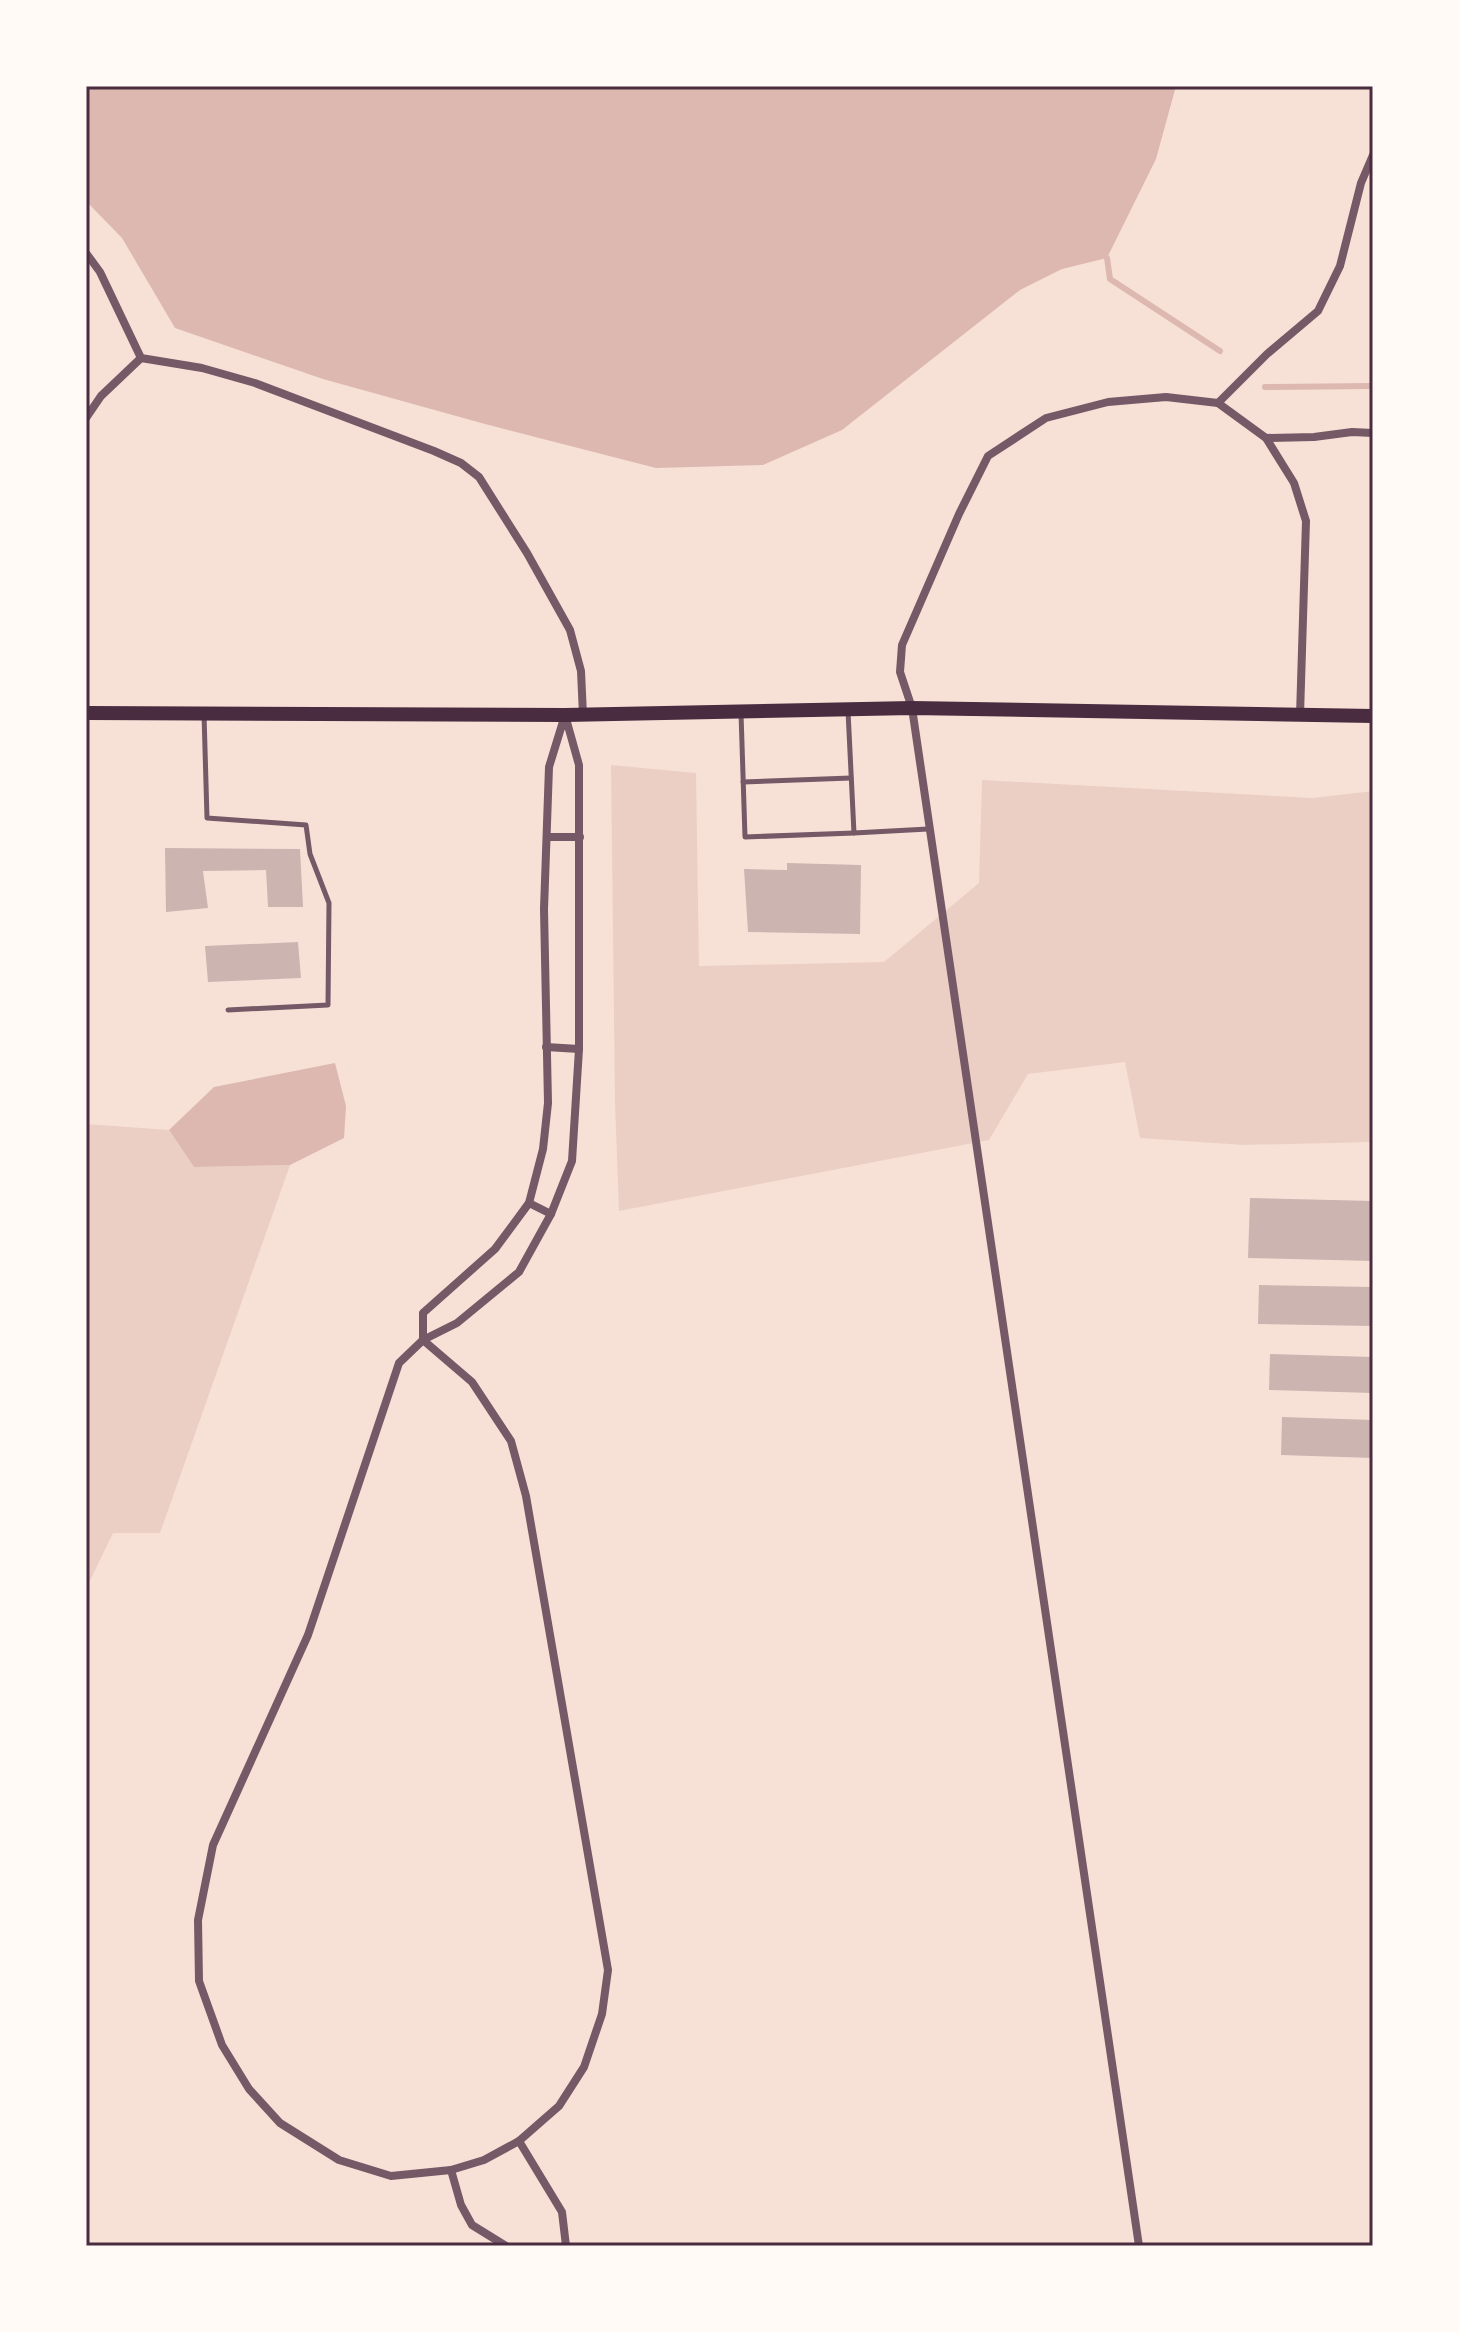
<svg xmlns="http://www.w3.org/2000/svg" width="1459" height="2332" font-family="'Roboto Condensed',sans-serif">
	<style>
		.green { fill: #ebcfc5 }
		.water { fill: #dcb8b0 }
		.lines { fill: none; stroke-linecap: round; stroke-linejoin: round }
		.stream { stroke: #dcb8b0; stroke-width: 6 }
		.building { fill: #ccb4b1 }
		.service { stroke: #755966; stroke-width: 5 }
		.minor { stroke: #755966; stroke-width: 8 }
		.secondary { stroke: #4a2c40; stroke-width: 14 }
		.neatline { fill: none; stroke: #4a2c40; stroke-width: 3 }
	</style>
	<rect width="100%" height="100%" fill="#f7e1d7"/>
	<g class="green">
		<path d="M611,765L696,773L699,966L884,962L979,883L982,780L1312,798L1373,791V1142L1244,1145L1140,1138L1125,1062L1028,1074L989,1140L619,1211L615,1103Z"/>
		<path d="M86,1124L169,1130L194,1167L290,1165L160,1533H113L86,1589Z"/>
	</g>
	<g class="water">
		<path d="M86,86H1176L1156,159L1107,258L1062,269L1020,290L842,430L763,465L656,468L485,424L323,379L175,328L122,238L86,201Z"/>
		<path d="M335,1063L346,1106L344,1138L290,1165L194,1167L169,1130L214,1087Z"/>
	</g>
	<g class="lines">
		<g class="stream">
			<path d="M1107,258L1110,279L1220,351"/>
			<path d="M1265,387L1373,386"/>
		</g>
	</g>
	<g class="building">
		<path d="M165,848L300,849L303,907H268L266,870L203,871L208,908L166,912Z"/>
		<path d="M787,863L861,865L860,934L748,932L744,869L787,870Z"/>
		<path d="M298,942L301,978L208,982L205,946Z"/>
		<path d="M1250,1198L1373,1201V1261L1248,1258Z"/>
		<path d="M1259,1285L1373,1287V1326L1258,1324Z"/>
		<path d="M1270,1354L1373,1357V1393L1269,1390Z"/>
		<path d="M1282,1417L1373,1420V1458L1281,1455Z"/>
	</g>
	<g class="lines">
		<g class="service">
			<path d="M848,711L854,833L928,829"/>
			<path d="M741,713L745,837L854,833"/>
			<path d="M204,714L207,818L306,825L310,854L329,903L328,1005L228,1010"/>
			<path d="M743,782L851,778"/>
		</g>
		<g class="minor">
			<path d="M86,253L100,272L141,358L202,368L255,383L434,451L461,463L479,477L527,553L570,630L581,671L583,715"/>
			<path d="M1218,403L1267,354L1318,311L1340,266L1361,183L1373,155"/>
			<path d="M86,418L101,396L141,358"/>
			<path d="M1266,438L1294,483L1306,521L1300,715"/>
			<path d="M565,715L549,767L544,909L548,1103L543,1149L529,1203L495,1249L423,1313V1340L472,1382L511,1441L526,1496L608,1970L602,2014L584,2067L559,2106L519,2141L484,2160L451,2170L391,2176L339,2160L280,2123L249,2089L222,2045L199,1981L198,1920L213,1845L308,1635L399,1363L423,1340L457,1323L519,1272L551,1214L572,1161L579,1049V765L565,715"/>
			<path d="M547,837H580"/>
			<path d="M546,1047L579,1049"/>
			<path d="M529,1203L551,1214"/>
			<path d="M519,2141L562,2212L566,2246"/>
			<path d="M451,2170L461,2205L472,2225L506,2246"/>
			<path d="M1139,2246L912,708L900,672L902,645L959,514L988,456L1046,418L1108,402L1166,397L1218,403L1266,438L1314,437L1352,432L1373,433"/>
		</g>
		<path class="secondary" d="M86,713L565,715L912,708L1373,716"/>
	</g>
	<rect width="1459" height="2332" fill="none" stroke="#fffaf5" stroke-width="176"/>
	<rect x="88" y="88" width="1283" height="2156" class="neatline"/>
</svg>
